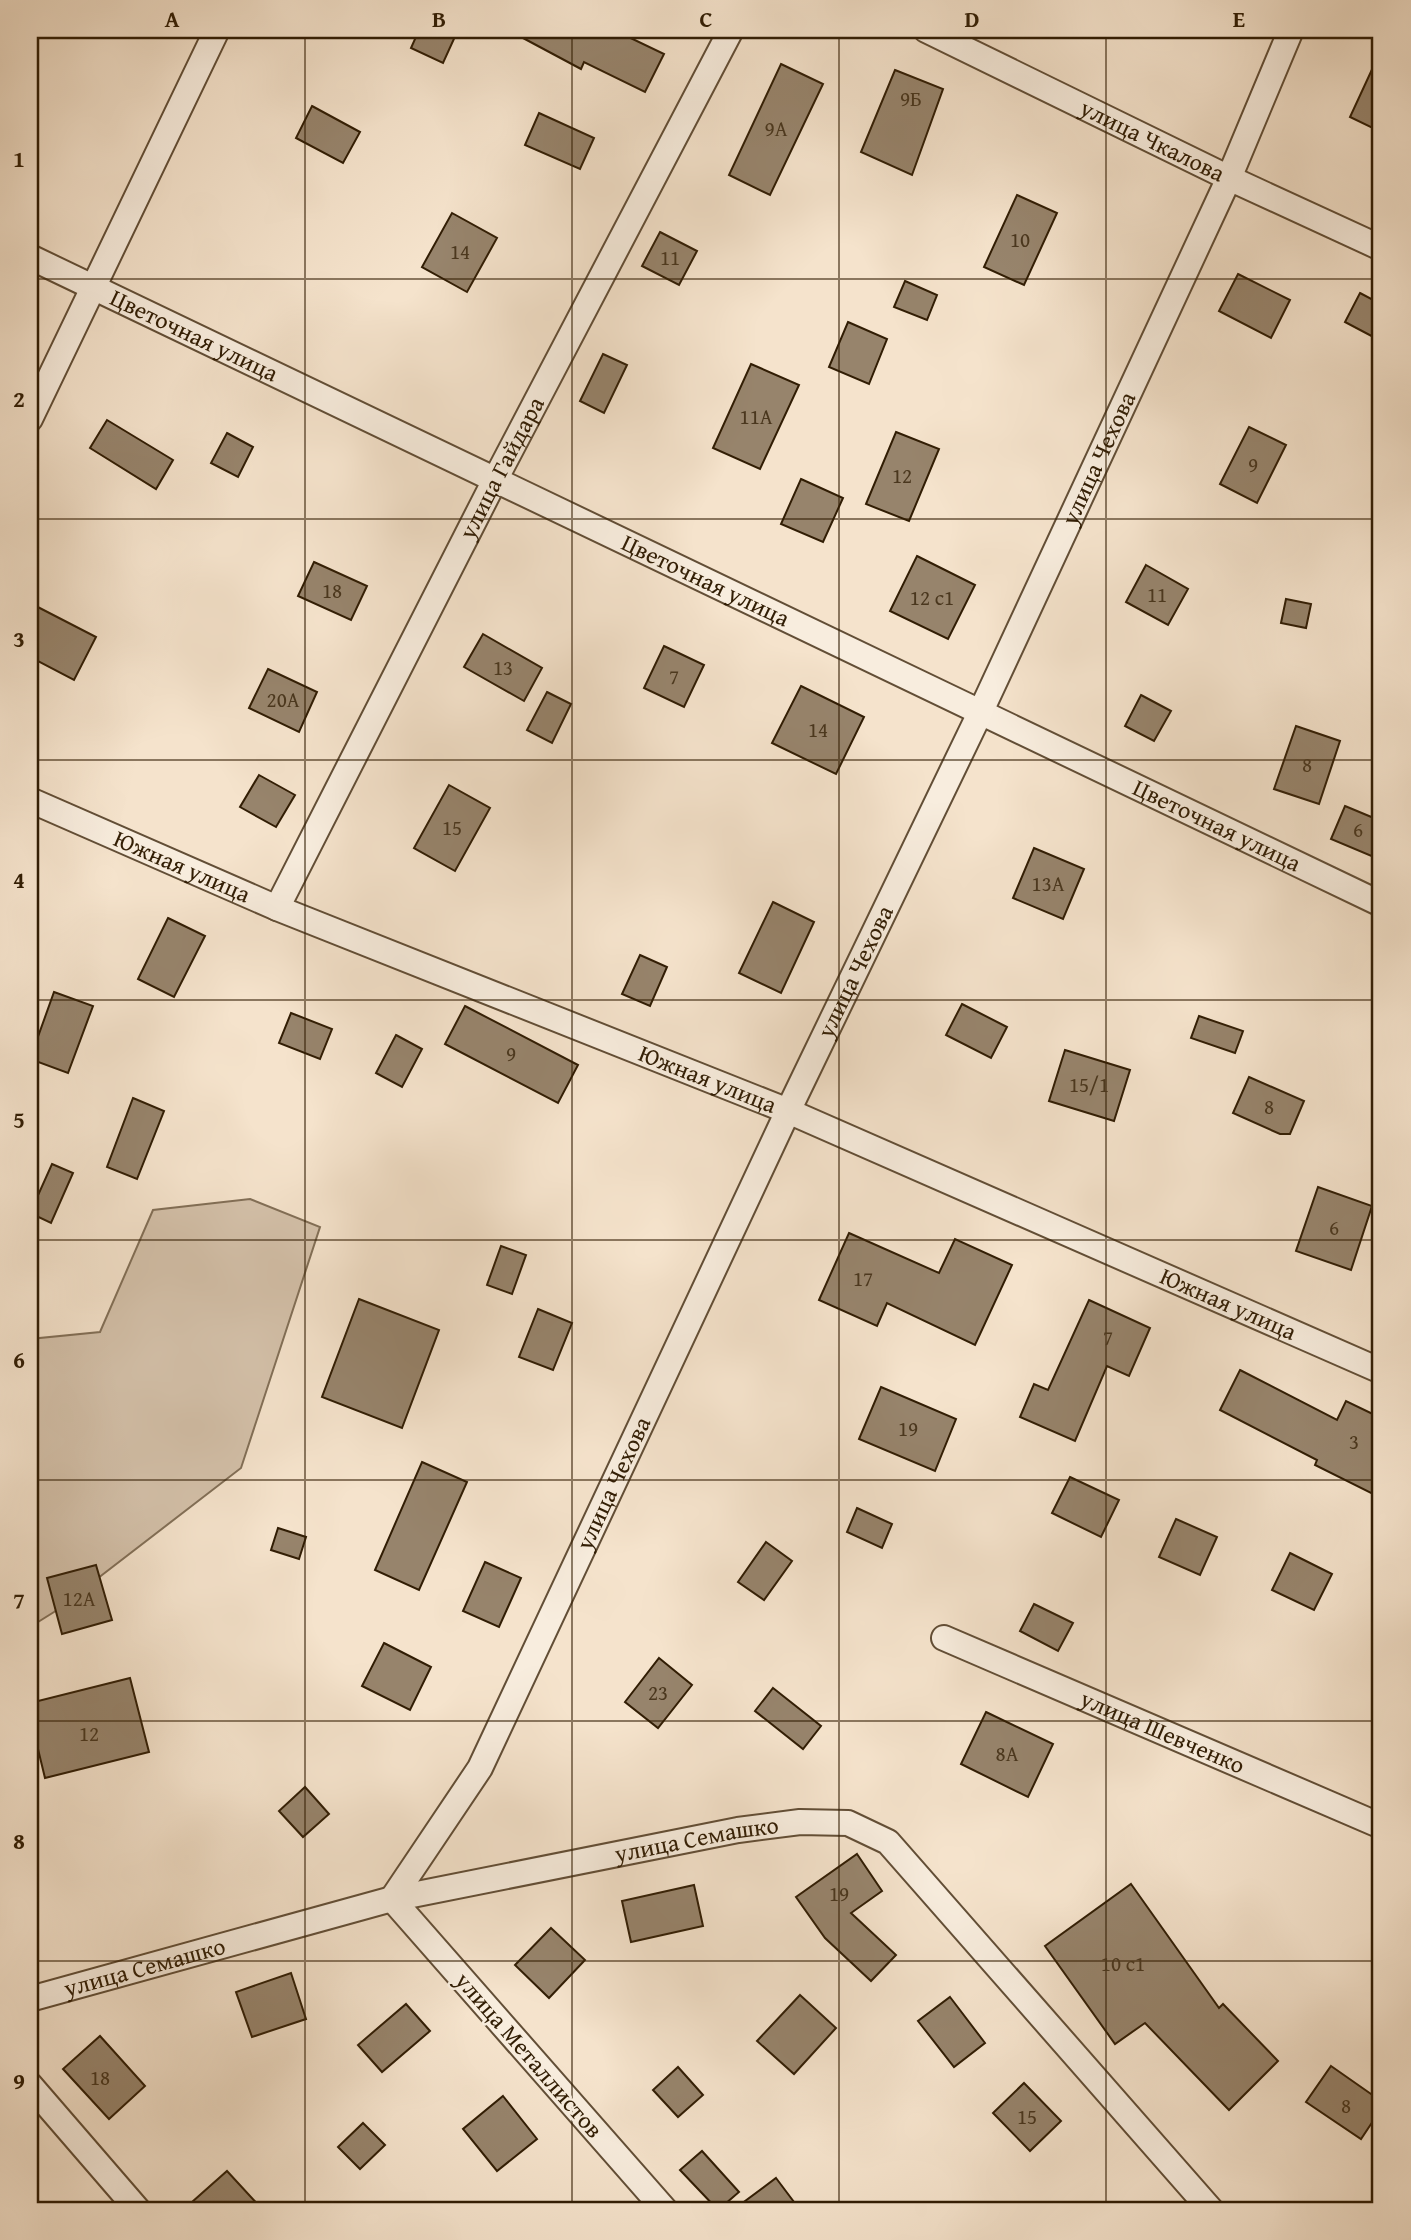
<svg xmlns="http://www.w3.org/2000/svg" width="1411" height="2240" font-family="'Gentium Book Plus',serif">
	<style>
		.green { fill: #d4c1aa; stroke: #826f57; stroke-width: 2 }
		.building { fill: #97846c; stroke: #311d04; stroke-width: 2 }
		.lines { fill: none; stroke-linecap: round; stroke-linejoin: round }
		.minor-casing { stroke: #624e36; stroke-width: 28 }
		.minor { stroke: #f8edde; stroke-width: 24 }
		.grid { fill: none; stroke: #311d04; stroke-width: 2; stroke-opacity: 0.55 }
		.labels { text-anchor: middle; stroke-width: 5; stroke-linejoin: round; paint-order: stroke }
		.number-label { font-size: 21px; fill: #4a371e }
		.street-label { font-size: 24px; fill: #311d04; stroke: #f8edde }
		.neatline { fill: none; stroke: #311d04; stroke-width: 2.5 }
		.grid-label { font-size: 23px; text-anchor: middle; font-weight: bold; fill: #311d04 }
	</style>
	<rect width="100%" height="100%" fill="#f5e3cc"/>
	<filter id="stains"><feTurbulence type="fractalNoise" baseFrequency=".00286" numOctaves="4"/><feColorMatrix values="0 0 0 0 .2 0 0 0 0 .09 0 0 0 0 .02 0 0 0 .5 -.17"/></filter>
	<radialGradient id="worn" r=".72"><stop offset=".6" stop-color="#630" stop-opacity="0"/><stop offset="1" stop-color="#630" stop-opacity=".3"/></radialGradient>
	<path class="green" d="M250,1199L320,1227L241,1468L54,1612L30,1627V1339L100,1332L153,1210Z"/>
	<g class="building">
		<path d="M419,30H458L443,63L411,48Z"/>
		<path d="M508,30H614L664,54L645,92L584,62L581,69Z"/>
		<path d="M1381,50V132L1350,117Z"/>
		<path d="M781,64L823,84L770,195L729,175Z"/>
		<path d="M895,70L943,89L912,175L861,152Z"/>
		<path d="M312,106L360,132L343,163L296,138Z"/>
		<path d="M539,113L594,138L580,169L525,145Z"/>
		<path d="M1017,195L1057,213L1024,285L984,267Z"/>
		<path d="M452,213L497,238L467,292L422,267Z"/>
		<path d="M660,232L697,251L679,285L642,266Z"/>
		<path d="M1238,274L1290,300L1271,338L1219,311Z"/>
		<path d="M905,281L937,295L927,320L894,307Z"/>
		<path d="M1360,293L1381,304V341L1345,322Z"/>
		<path d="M848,322L887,339L869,384L829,367Z"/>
		<path d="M603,354L627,365L604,413L580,401Z"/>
		<path d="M751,364L799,385L760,469L713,448Z"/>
		<path d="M107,420L173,460L156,489L90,448Z"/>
		<path d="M1249,427L1286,445L1257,503L1220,484Z"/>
		<path d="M896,432L939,449L909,521L866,504Z"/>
		<path d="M227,433L253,447L238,477L211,463Z"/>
		<path d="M801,479L843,498L823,542L781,524Z"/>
		<path d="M917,556L975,585L948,639L890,611Z"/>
		<path d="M314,562L367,586L351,620L298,596Z"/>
		<path d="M1146,565L1188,589L1168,625L1126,602Z"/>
		<path d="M1286,599L1311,604L1306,628L1281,623Z"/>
		<path d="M30,603L96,637L74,680L30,657Z"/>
		<path d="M483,634L542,668L524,701L464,667Z"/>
		<path d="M664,646L704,665L684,707L644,688Z"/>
		<path d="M268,669L317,692L299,732L249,708Z"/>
		<path d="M801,686L864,717L836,774L772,743Z"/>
		<path d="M547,692L571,704L552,743L527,730Z"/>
		<path d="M1141,695L1171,711L1154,741L1125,726Z"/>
		<path d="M1296,726L1340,741L1319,804L1274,789Z"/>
		<path d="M259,775L295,795L276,827L240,807Z"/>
		<path d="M449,785L490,808L455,871L414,848Z"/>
		<path d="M1345,806L1381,821V860L1331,839Z"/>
		<path d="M1034,848L1084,869L1063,919L1013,898Z"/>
		<path d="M773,902L814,922L781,993L739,973Z"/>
		<path d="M168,918L205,936L174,997L138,979Z"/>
		<path d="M640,955L667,967L650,1006L622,994Z"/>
		<path d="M54,992L93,1006L68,1073L30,1059Z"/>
		<path d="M962,1004L1007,1027L991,1058L946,1035Z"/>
		<path d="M465,1006L578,1065L558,1103L445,1044Z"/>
		<path d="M291,1013L332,1029L320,1059L279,1043Z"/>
		<path d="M1199,1016L1243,1031L1235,1053L1191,1038Z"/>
		<path d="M396,1035L422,1049L402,1087L376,1073Z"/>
		<path d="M1065,1050L1130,1070L1114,1121L1049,1101Z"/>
		<path d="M1249,1077L1304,1101L1290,1134H1280L1233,1113Z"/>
		<path d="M133,1098L164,1111L137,1179L107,1167Z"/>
		<path d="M52,1164L73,1173L51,1223L30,1213Z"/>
		<path d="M1318,1187L1372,1206L1351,1270L1296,1251Z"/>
		<path d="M849,1233L939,1273L955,1239L1012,1265L975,1345L887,1303L877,1326L819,1300Z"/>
		<path d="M501,1246L526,1255L512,1294L487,1285Z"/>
		<path d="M359,1299L439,1330L402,1428L322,1397Z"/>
		<path d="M1089,1300L1150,1328L1129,1376L1107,1366L1075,1441L1020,1417L1034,1384L1048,1390Z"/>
		<path d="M538,1309L572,1323L553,1370L519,1357Z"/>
		<path d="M1240,1370L1337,1420L1346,1401L1381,1418V1498L1315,1465L1317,1460L1220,1410Z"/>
		<path d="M881,1387L956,1419L935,1471L859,1439Z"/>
		<path d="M422,1462L467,1482L419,1590L375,1570Z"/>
		<path d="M1070,1477L1119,1500L1101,1537L1052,1513Z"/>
		<path d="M857,1508L892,1524L882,1548L847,1532Z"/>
		<path d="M1176,1519L1217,1537L1200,1575L1159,1557Z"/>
		<path d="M278,1528L306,1537L299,1559L271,1550Z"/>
		<path d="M766,1542L792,1561L764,1600L738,1582Z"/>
		<path d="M1290,1553L1332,1574L1314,1610L1272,1590Z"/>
		<path d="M485,1562L521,1578L499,1627L463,1611Z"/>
		<path d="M96,1565L112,1620L62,1634L47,1578Z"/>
		<path d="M1034,1604L1073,1623L1058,1651L1020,1631Z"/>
		<path d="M384,1643L431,1667L410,1710L362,1686Z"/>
		<path d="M659,1658L692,1685L658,1728L625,1702Z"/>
		<path d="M130,1678L149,1752L45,1778L30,1716V1703Z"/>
		<path d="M773,1688L821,1726L803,1749L755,1711Z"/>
		<path d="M986,1712L1053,1744L1028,1797L961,1764Z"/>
		<path d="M305,1787L329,1814L303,1837L279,1811Z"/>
		<path d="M857,1854L882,1891L851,1913L896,1955L871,1981L825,1938L796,1897Z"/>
		<path d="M1131,1884L1219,2008L1223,2004L1278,2061L1229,2110L1145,2023L1115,2044L1045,1946Z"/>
		<path d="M694,1885L703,1926L631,1942L622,1901Z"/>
		<path d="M551,1928L585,1960L549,1998L515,1965Z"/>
		<path d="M291,1973L306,2019L252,2037L236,1992Z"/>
		<path d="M800,1995L836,2028L794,2074L757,2041Z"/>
		<path d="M950,1997L985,2043L954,2067L918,2021Z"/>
		<path d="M406,2004L430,2031L382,2072L358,2045Z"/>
		<path d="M100,2036L145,2086L109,2119L63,2069Z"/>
		<path d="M1331,2066L1381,2101V2109L1361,2139L1306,2102Z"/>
		<path d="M678,2067L703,2095L678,2117L653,2090Z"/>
		<path d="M1024,2083L1061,2121L1030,2151L993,2113Z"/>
		<path d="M503,2096L537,2139L497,2171L463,2129Z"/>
		<path d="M363,2123L385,2145L360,2169L338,2147Z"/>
		<path d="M702,2151L739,2192L718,2210L680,2170Z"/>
		<path d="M227,2171L263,2210H183Z"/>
		<path d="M776,2178L800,2210H733Z"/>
	</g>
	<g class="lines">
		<defs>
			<g id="minor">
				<path id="s1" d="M926,30L1229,178L1381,248"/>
				<path id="s2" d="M30,257L1381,904"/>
				<path d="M30,419L217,30"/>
				<path id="s3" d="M30,800L277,908L788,1111L1381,1371"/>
				<path id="s4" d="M277,908L496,478L731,30"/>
				<path id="s5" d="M944,1638L1381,1826"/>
				<path id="s6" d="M30,1999L392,1899L738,1830L800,1822L848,1823L888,1842L1211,2210"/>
				<path d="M30,2085L138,2210"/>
				<path id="s7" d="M665,2210L392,1899L480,1768L788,1111L981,711L1229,178L1291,30"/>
			</g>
		</defs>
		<use href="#minor" class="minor-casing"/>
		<use href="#minor" class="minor"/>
	</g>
	<path class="grid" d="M305,30V2210M572,30V2210M839,30V2210M1106,30V2210M30,279H1381M30,519H1381M30,760H1381M30,1000H1381M30,1240H1381M30,1480H1381M30,1721H1381M30,1961H1381"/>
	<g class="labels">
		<g class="number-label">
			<text x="911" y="106">9Б</text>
			<text x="776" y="136">9А</text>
			<text x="1020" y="247">10</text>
			<text x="460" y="259">14</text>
			<text x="670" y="265">11</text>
			<text x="756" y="424">11А</text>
			<text x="1253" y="472">9</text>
			<text x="902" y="483">12</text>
			<text x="332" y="598">18</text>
			<text x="1157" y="602">11</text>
			<text x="932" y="605">12 с1</text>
			<text x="503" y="675">13</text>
			<text x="674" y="684">7</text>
			<text x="283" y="707">20А</text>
			<text x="818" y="737">14</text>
			<text x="1307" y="772">8</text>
			<text x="452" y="835">15</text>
			<text x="1358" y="837">6</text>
			<text x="1048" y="891">13А</text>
			<text x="511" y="1061">9</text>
			<text x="1089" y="1092">15/1</text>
			<text x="1269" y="1114">8</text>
			<text x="1334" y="1235">6</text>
			<text x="863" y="1286">17</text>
			<text x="1108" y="1345">7</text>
			<text x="908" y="1436">19</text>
			<text x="1354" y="1449">3</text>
			<text x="79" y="1606">12А</text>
			<text x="658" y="1700">23</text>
			<text x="89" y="1741">12</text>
			<text x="1007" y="1761">8А</text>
			<text x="839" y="1901">19</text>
			<text x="1123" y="1971">10 с1</text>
			<text x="100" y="2085">18</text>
			<text x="1346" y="2113">8</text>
			<text x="1027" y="2124">15</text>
		</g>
		<g class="street-label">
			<text dy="8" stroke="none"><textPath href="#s1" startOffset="252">улица Чкалова</textPath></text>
			<text dy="8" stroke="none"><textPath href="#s2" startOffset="182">Цветочная улица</textPath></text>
			<text dy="8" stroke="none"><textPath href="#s7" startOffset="2020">улица Чехова</textPath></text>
			<text dy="8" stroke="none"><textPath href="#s4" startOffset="494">улица Гайдара</textPath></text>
			<text dy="8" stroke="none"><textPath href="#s2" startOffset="749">Цветочная улица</textPath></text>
			<text dy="8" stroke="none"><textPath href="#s2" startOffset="1316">Цветочная улица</textPath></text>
			<text dy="8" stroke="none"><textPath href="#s3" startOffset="166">Южная улица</textPath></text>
			<text dy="8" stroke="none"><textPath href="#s7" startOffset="1452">улица Чехова</textPath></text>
			<text dy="8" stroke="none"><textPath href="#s3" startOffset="733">Южная улица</textPath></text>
			<text dy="8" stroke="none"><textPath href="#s3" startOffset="1300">Южная улица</textPath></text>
			<text dy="8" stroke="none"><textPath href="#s7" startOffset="886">улица Чехова</textPath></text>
			<text dy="8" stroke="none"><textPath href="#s5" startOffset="238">улица Шевченко</textPath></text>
			<text dy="8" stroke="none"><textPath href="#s6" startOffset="686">улица Семашко</textPath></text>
			<text dy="8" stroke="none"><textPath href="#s6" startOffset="119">улица Семашко</textPath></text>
			<text transform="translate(529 2055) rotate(49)" y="8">улица Металлистов</text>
		</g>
	</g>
	<rect width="1411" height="2240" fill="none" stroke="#f5e3cc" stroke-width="77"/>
	<rect x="38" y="38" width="1334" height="2164" class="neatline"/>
	<g class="grid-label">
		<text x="172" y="27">A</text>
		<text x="439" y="27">B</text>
		<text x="706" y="27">C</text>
		<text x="972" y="27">D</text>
		<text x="1239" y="27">E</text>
		<text x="19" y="167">1</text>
		<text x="19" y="407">2</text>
		<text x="19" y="647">3</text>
		<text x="19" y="888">4</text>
		<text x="19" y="1128">5</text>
		<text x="19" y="1368">6</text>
		<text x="19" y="1609">7</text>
		<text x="19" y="1849">8</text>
		<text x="19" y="2089">9</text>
	</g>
	<rect width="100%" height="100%" filter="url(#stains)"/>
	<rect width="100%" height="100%" fill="url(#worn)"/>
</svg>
